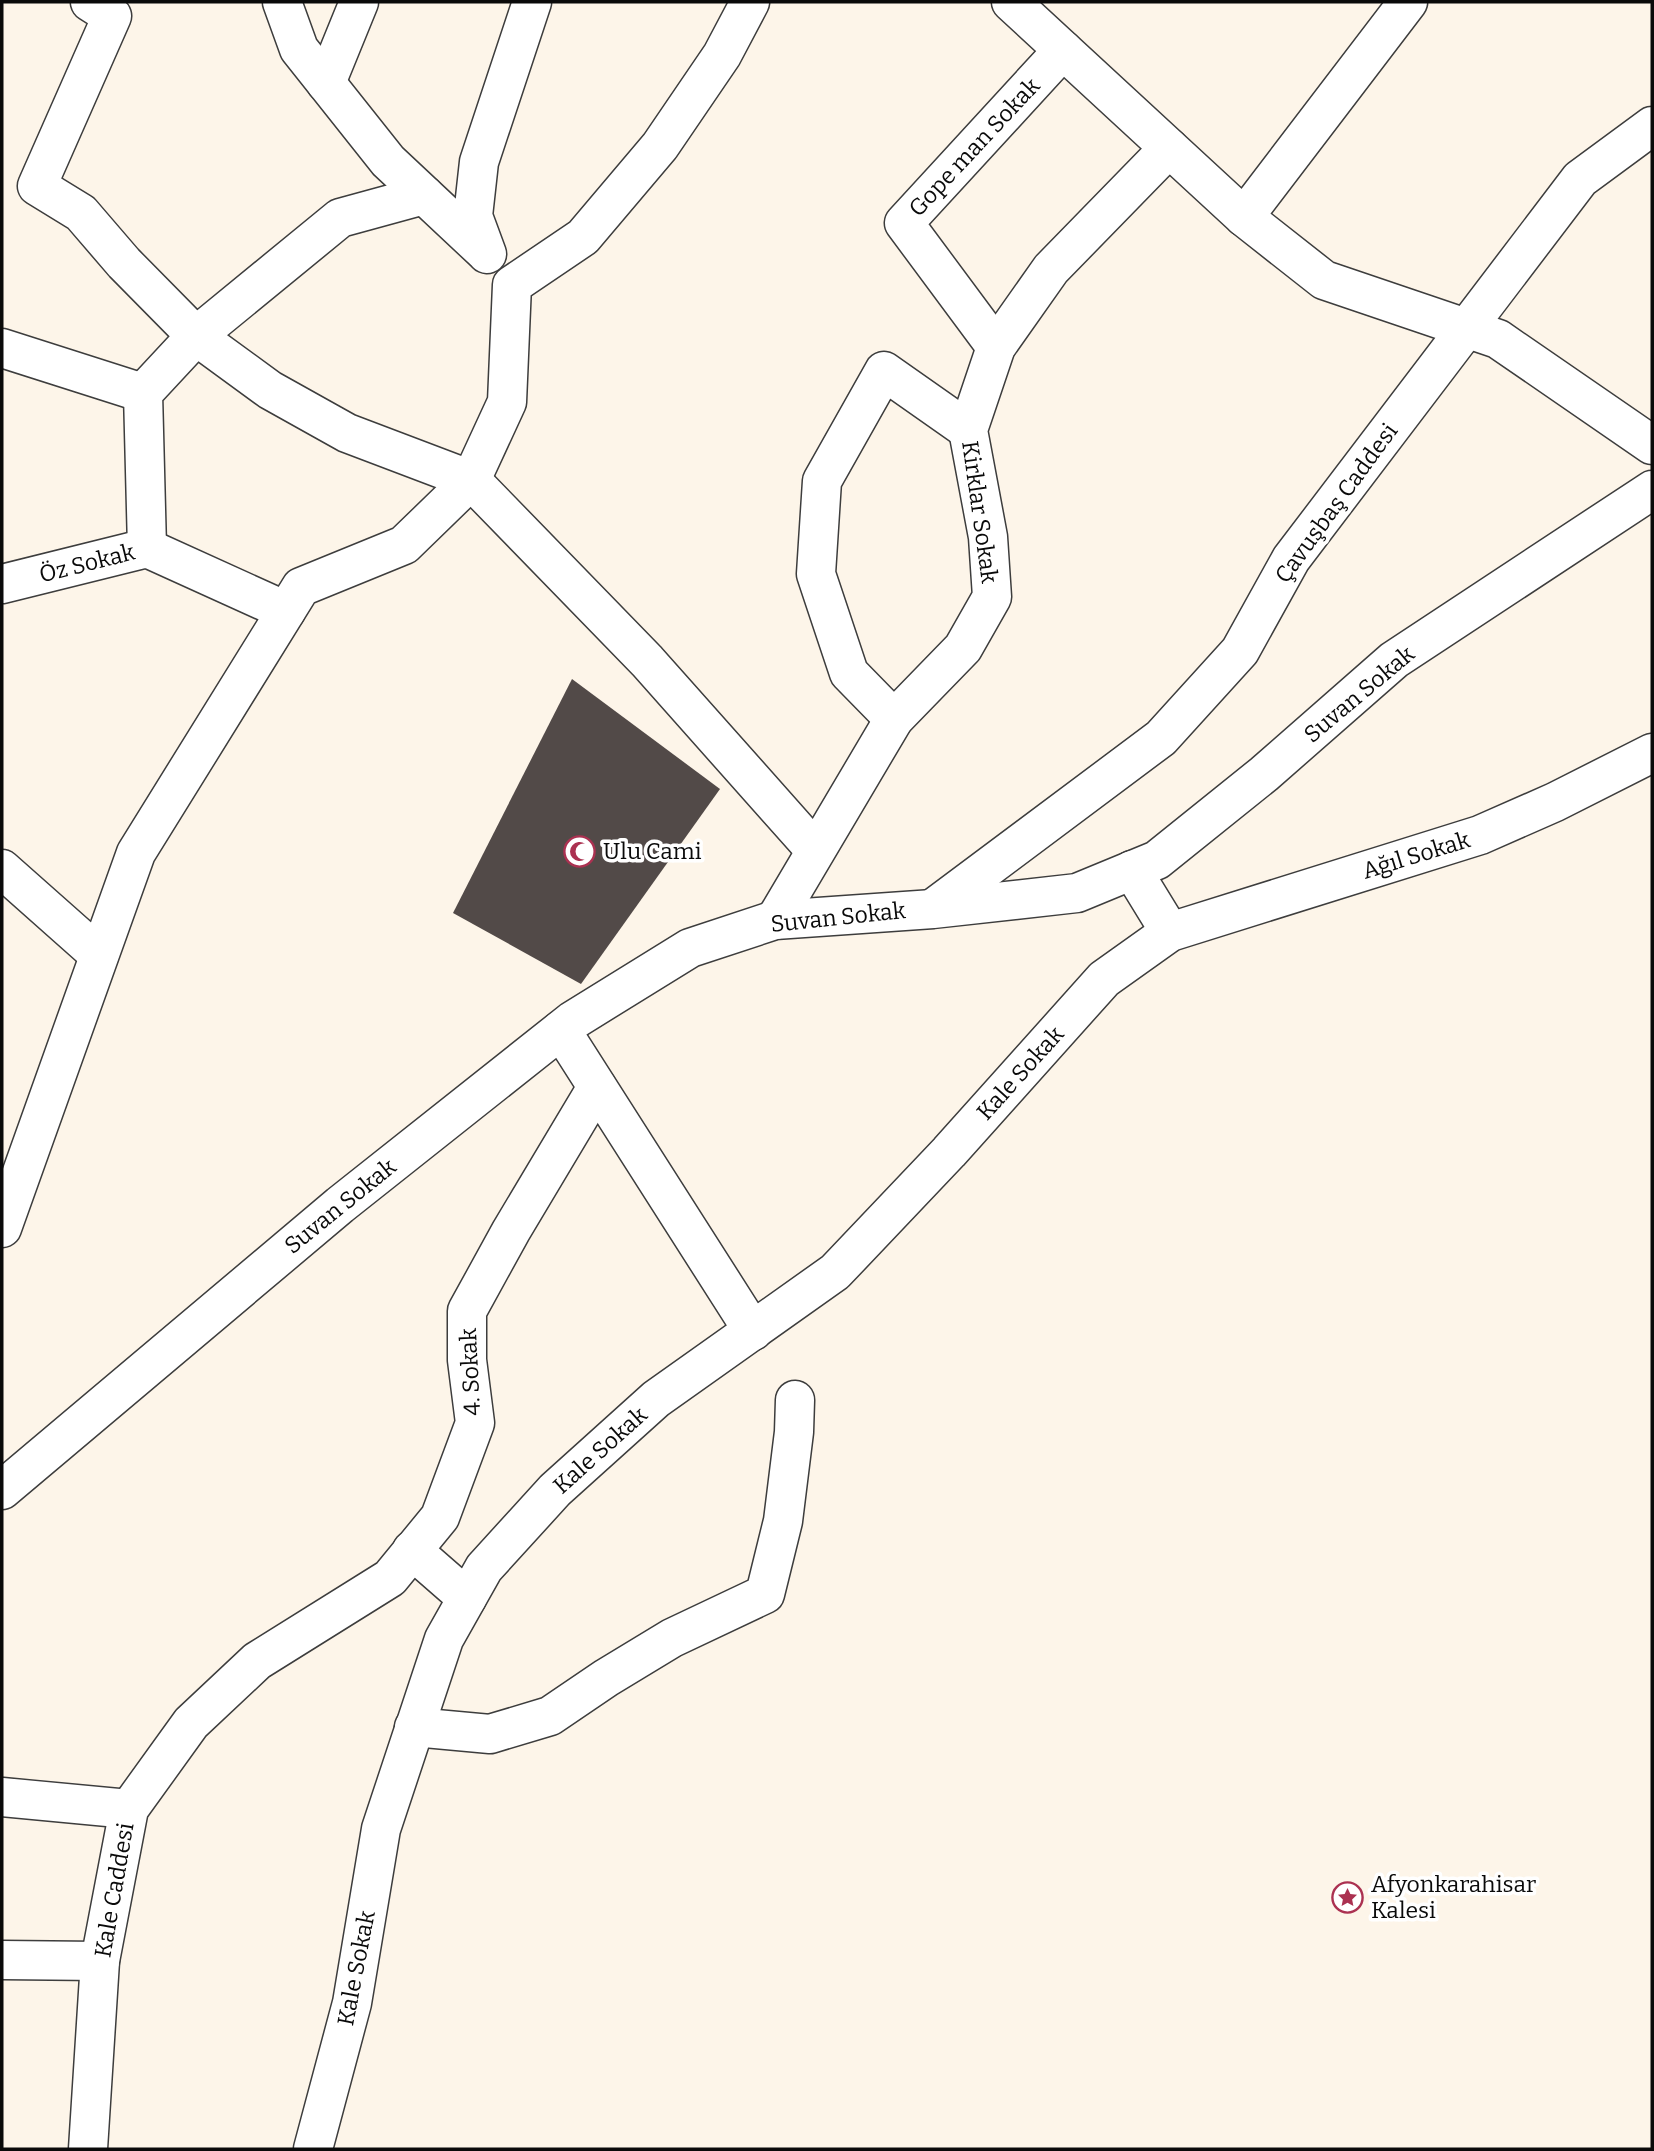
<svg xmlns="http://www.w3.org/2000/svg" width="1654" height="2151" font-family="Bitter,serif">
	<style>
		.building { fill: #524a48 }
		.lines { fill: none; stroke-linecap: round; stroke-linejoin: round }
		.street-casing { stroke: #3d3d3d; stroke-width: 41 }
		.street { stroke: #fff; stroke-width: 38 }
		.labels { text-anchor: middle; stroke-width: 7; stroke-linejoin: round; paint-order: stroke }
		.street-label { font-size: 23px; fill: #0a0a0a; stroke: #fff }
		.poi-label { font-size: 23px; fill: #0a0a0a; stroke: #fff; text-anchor: start }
	</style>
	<rect width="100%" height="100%" fill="#fdf5e9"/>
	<path class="building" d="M572,679L720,789L581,984L453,913Z"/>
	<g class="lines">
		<defs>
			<g id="street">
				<path d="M90,2L112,16L37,186L81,213L124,263L196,336L270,390L347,433L471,480L647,661L815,850"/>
				<path d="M282,2L299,49L388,161L484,251"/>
				<path d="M1011,2L1244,217L1324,280L1498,339L1652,445"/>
				<path d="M326,83L359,2"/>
				<path d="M1244,217L1408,2"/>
				<path d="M487,254L473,216L479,162L532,2"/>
				<path d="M996,347L904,223L1063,50"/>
				<path d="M2,348L143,393"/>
				<path d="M147,548L143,393L196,336L340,218L424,195"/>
				<path d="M2,584L147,548L286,611"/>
				<path d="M894,719L849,673L816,574L822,481L884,371L968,430"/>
				<path d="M2,869L99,955"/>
				<path d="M1132,870L1170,932"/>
				<path d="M935,907L1161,738L1240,651L1291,559L1580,179L1652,126"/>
				<path d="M775,920L894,719L963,648L992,597L988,537L968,430L996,347L1051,269L1169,148"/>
				<path d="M561,1030L753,1331"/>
				<path d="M2,1228L136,853L301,587L404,545L471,480L507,402L512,285L583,237L660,146L722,55L750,2"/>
				<path d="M2,1490L340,1205L572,1021L690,948L775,920L933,909L1077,893L1157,860L1264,774L1394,660L1652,490"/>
				<path d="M412,1550L467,1598"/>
				<path d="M414,1727L490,1734L550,1716L606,1678L672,1638L765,1594L783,1521L794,1432L795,1400"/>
				<path d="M2,1797L129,1809"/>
				<path d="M2,1960L100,1961"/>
				<path d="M88,2149L100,1961L129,1809L191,1723L257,1661L390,1578L440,1517L475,1423L467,1360V1311L511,1231L597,1087"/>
				<path d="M313,2149L352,2003L381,1829L444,1639L484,1568L555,1490L656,1399L835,1272L949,1152L1104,979L1170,932L1480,835L1555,802L1652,753"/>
			</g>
		</defs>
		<use href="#street" class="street-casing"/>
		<use href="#street" class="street"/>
	</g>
	<defs>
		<symbol id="mosque-ring" viewBox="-11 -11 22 22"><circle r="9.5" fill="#fff" stroke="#ab3151" stroke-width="1.5"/><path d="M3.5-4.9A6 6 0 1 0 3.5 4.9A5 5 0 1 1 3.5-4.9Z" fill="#ab3151"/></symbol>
		<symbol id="sight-ring" viewBox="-11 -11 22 22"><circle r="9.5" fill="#fff" stroke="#ab3151" stroke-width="1.5"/><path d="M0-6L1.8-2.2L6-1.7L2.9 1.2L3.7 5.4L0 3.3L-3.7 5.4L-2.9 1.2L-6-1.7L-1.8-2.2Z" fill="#ab3151"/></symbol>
	</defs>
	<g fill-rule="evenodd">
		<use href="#mosque-ring" x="562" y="834" width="35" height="35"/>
		<use href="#sight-ring" x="1330" y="1880" width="35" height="35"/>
	</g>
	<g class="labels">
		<g class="street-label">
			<text transform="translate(974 147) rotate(-47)" y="8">Gope man Sokak</text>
			<text transform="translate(1336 503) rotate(-54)" y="8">Çavuşbaş Caddesi</text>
			<text transform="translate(980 512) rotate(82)" y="8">Kirklar Sokak</text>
			<text transform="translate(87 563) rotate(-14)" y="8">Öz Sokak</text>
			<text transform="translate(1359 694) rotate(-40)" y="8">Suvan Sokak</text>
			<text transform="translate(1416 855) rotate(-17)" y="8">Ağıl Sokak</text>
			<text transform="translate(838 917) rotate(-6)" y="8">Suvan Sokak</text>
			<text transform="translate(1020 1073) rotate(-48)" y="8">Kale Sokak</text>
			<text transform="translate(340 1206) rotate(-39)" y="8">Suvan Sokak</text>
			<text transform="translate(470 1372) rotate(-93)" y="8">4. Sokak</text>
			<text transform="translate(600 1450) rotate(-42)" y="8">Kale Sokak</text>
			<text transform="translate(114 1890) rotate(-80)" y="8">Kale Caddesi</text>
			<text transform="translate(356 1968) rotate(-79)" y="8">Kale Sokak</text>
		</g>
		<g class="poi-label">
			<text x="603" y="859">Ulu Cami</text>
			<text x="1371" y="1892">Afyonkarahisar<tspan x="1371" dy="26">Kalesi</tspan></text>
		</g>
	</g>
	<rect width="1654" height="2151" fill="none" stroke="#0a0a0a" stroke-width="7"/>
</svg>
